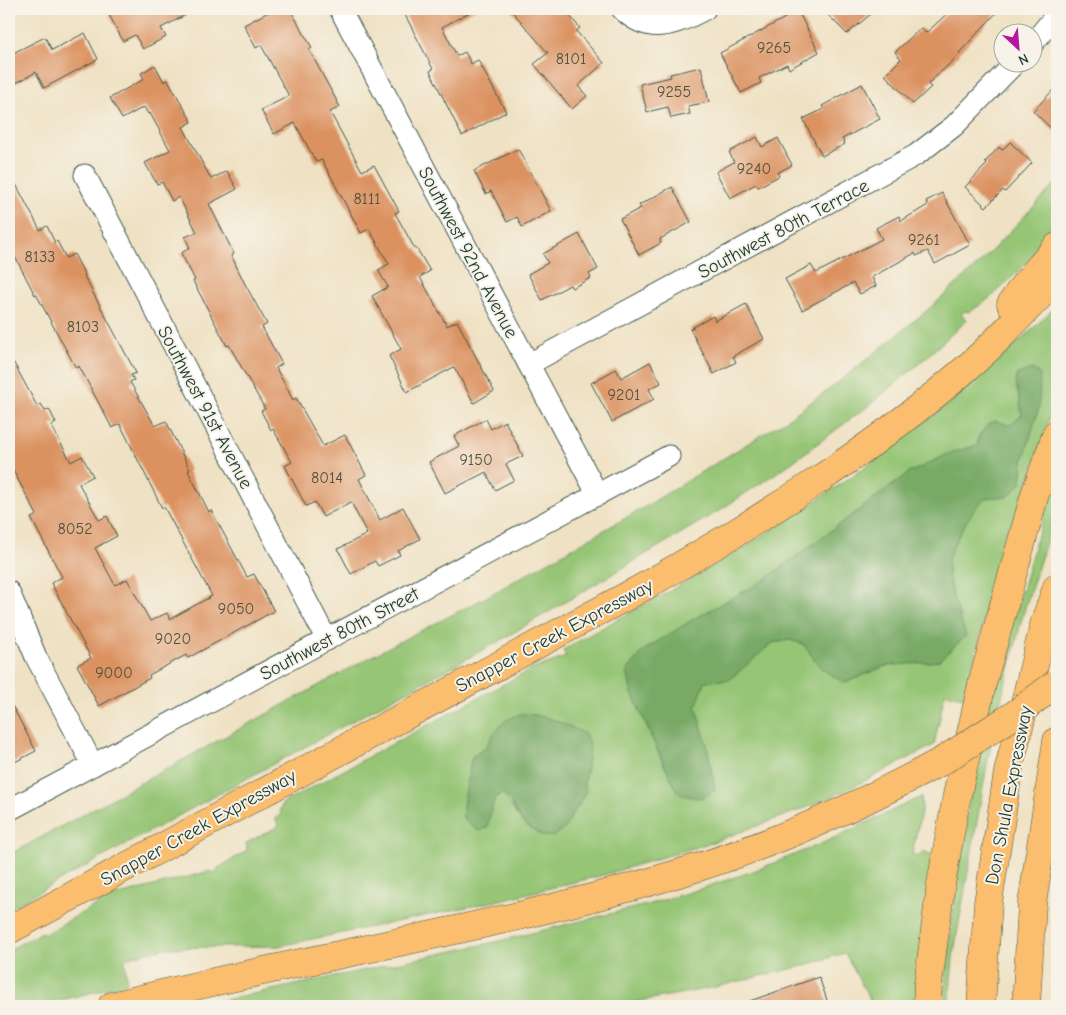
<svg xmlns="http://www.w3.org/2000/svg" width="1066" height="1015" font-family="'Comic Neue',sans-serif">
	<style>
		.green { fill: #95c574; stroke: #5a8154; fill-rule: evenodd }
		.forest { fill: #78aa66; stroke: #4c744d }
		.building { fill: #db9261 }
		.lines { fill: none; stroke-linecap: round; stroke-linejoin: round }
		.street-casing { stroke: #3e5649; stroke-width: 23 }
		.highway-casing { stroke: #3e5649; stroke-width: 29 }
		.street { stroke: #fff; stroke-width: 21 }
		.highway { stroke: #fbbd6e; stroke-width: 28 }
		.highway-bridge-casing { stroke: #3e5649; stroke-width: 29; stroke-linecap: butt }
		.highway-bridge { stroke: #fbbd6e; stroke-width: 28 }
		.labels { text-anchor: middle; stroke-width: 4; stroke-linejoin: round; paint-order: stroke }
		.number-label { font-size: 16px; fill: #4e523f }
		.street-label { font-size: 19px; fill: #1f3d34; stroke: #f7f3e8 }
	</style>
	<rect width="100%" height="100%" fill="#f7f3e8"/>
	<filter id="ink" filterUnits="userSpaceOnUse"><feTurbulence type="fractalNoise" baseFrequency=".02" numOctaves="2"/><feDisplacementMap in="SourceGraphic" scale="10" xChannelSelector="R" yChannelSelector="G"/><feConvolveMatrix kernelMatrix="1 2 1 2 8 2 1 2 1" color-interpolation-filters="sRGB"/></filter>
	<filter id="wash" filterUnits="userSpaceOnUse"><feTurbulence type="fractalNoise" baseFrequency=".0096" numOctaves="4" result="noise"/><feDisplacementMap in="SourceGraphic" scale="20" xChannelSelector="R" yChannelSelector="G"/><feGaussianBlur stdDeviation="1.12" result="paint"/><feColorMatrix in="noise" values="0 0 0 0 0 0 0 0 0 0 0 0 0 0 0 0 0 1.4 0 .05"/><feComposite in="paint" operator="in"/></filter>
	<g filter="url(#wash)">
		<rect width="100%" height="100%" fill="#efe1c3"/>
		<g class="green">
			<path d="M1057,182V227C1035,253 997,299 968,312L965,311L961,314L967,320L921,362L867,407L787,466L717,512L501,640L9,908V855L389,647L481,600L643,508L786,420L835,385L930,308L979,264Z"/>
			<path d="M1057,305V418L1050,416L992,590L964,697L945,693L934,745L851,788L808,807L713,842L600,876L492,902L279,946L165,948L125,958L127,984L36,1006H9V950L42,932L45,934L108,898L210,871L213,873L218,871V868L245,852L247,849L246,843L279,826L275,818L281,816L280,810L283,803L530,670L566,657L563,650C614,620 667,594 718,563C840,490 956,406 1057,305ZM1015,381L1039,407L1023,461L1021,483L1008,497C1001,497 991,496 985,499C974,505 949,549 948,561C946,586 959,613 966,636L938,661L885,666L845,683L821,668L803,644L790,640L772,643L729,680L705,681L696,706L707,746L715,790L665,768L631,691L643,651L692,620L763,581L909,473L948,454L977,445L979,435L994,421L1010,426L1022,415L1019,397ZM494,733L590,745L584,785C589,807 558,824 543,836C537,832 530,829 525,825C515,817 512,803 503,794L463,806L472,757L486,747Z"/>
			<path d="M1057,478V508L1024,611L996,719L985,776L953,957L949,1006H943L955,890L974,775L988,708L1036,541Z"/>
			<path d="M921,797L922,808L912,854L920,856L923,851L933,855L917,1006H873L845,953L799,967L711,988L614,1006H197L495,942L646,905L700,889L759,869L823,843Z"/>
		</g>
		<g class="forest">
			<path d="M1032,369L1040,374L1039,407L1023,461L1021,483L1008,497C1001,497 991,496 985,499C974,505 949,549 948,561C946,586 959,613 966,636L938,661L885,666L844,683L821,668L803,644L790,640L772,643L729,680L705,681L696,707L707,746L715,790C701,801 693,799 677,792L631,691L627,671L643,651L692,620L763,581L909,473L948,454L977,445C980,433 983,427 994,421L1010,425L1022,415L1019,397L1015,381L1018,374Z"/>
			<path d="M520,714C543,713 565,724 585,734L590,745L584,785L586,791L564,829L553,837L543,836L525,825L516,813L510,800L503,794L495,797L487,828L478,831L463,818V806L472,757L486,747L494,733L506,720Z"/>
		</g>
		<g id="blocks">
			<g class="building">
				<path d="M106,9H197L161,28L166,37L143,49L135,35L123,41Z"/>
				<path d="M274,9H290L312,48L309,50L340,107L330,112L362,171L374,165L399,211L395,213L415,249H417L430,271L420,277L447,326L457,321L494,391L474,403L454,367L407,392L389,356L401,349L372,296L388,287L378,270L389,264L369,229L361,233L322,160L316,162L295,123L274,134L261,110L289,96L261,45L256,48L244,25Z"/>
				<path d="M402,9H476L442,27L457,56L465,52L471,64L478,60L506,112L462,136L430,71L433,69Z"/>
				<path d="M510,9H564L580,28L576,31L604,63L578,86L587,96L572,109L534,64L548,53Z"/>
				<path d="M822,9H877L847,34Z"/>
				<path d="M952,9H1000L959,53L960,54L928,84L931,87L913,104L885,75L901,59L895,52L921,28L926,33Z"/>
				<path d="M798,11L819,52L789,69L787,64L759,78L761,83L741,93L720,53Z"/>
				<path d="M85,33L98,59L44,88L36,72L9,87V55L45,37L52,50Z"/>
				<path d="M155,65L164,82L168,80L192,122L183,127L211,179L227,171L237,189L209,204L234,254L231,255L245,284L267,324L262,327L282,364L276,368L293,400L296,398L323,446L345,435L366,475L359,479L380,520L403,507L420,539L398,551L400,555L378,566L375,561L351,574L338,549L367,534L351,502L323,517L315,502L306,506L285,466L292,462L273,429L271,430L261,411L265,409L229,345L227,346L193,281L195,280L181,253L190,248L185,237L197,232L179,197L172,201L162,182L157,184L145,163L170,150L150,113L148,114L144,107L122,119L110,98L144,79L141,73Z"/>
				<path d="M701,67L709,102L688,106L690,114L671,118L668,107L647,112L640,84L671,77L670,74Z"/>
				<path d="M862,84L880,119L842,139L845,144L822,156L803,119L824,109L822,106Z"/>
				<path d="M1057,86V134L1033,111Z"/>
				<path d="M757,137L762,147L778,138L792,165L777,173L779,176L758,187L756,184L730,198L716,172L734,162L729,152Z"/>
				<path d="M1010,142L1032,163L1005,192L1003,190L986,207L965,187L987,164L985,162L999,147L1002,150Z"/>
				<path d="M518,149L551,211L522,227L517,217L507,222L491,191L486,194L474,171Z"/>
				<path d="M9,171L40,230L47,226L55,243L57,241L66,258L74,254L85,275L84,276L136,373L131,375L134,380L130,382L155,426L166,421L190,470L188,471L209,512L211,510L247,577L254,574L274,611L188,658L186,655L149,675L150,678L99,706L77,665L91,658L51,583L62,577L31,518L37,515L9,463V354L37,406L41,404L45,411L49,409L56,423L51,425L71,462L82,456L93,476L79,484L99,520L107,516L117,536L95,548L115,585L127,579L150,621L167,613L170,619L212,596L164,507L162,508L120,424L112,428L79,366L76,368L36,294L35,295L9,245Z"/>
				<path d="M672,187L691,222L660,239L661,243L639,255L620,219L641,208L639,205Z"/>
				<path d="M942,193L970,245L935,264L928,251L916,256L915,253L872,277L876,286L860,294L853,283L802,310L785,279L811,265L816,273L882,239L876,228L899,216L901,221L928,205L926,201Z"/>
				<path d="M579,234L598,269L589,274L591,278L572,288L570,285L542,300L528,274L548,263L543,254Z"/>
				<path d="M746,304L764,339L733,356L736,362L714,374L690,329L713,316L715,321Z"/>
				<path d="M650,362L661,383L649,389L654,399L612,422L591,383L616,369L621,378Z"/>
				<path d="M486,419L491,429L505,421L523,456L506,464L514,480L495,490L486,472L445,493L429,462L459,446L454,436Z"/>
				<path d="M9,700L36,751L9,765Z"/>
				<path d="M819,977L829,1006H742L741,1004Z"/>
			</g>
		</g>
	</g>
	<g filter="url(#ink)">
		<use href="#blocks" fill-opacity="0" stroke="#3e5649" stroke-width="1"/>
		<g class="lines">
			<defs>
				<g id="street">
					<path d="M340,9L598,495"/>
					<path d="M622,9C649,36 676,25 705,9"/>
					<path d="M1034,42L1057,14"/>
					<path d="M85,175L327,640"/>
					<path d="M529,364L916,155L954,126L1016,62"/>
					<path d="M9,592L36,657L93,765"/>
					<path d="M9,810L669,456"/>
				</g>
				<g id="highway">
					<path d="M1011,304L1024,285L1057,247"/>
					<path d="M9,930L638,590C754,524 868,454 969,366C1000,339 1028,307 1057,278"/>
					<path d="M112,1006C307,956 507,928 699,867C784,840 864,803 942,761"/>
					<path d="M927,1006L928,984L941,884L957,795L982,684L1035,494L1057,433"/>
					<path d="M981,1006L988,903L1008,772L1045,621L1057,587"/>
					<path d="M1026,1006L1032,904L1057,741"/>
				</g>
			</defs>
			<use href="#street" class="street-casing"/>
			<use href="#highway" class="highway-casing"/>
			<use href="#street" class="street"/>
			<use href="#highway" class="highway"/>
			<defs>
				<path id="highway-bridge" d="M942,761L1014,715L1057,683"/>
			</defs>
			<use href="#highway-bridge" class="highway-bridge-casing"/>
			<use href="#highway-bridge" class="highway-bridge"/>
		</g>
	</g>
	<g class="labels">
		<g class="number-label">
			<text x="774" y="53">9265</text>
			<text x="571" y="64">8101</text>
			<text x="674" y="97">9255</text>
			<text x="754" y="174">9240</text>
			<text x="367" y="204">8111</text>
			<text x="924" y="245">9261</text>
			<text x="40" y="262">8133</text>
			<text x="83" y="332">8103</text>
			<text x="624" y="400">9201</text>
			<text x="476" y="465">9150</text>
			<text x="327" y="483">8014</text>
			<text x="75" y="534">8052</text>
			<text x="236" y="614">9050</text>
			<text x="173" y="644">9020</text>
			<text x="114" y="678">9000</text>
		</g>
		<g class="street-label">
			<text transform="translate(783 228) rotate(-28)" y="7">Southwest 80th Terrace</text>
			<text transform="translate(469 252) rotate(62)" y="7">Southwest 92nd Avenue</text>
			<text transform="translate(206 407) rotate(62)" y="7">Southwest 91st Avenue</text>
			<text transform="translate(339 633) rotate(-28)" y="7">Southwest 80th Street</text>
			<text transform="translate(554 635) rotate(-28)" y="7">Snapper Creek Expressway</text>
			<text transform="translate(1008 795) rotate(-79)" y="7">Don Shula Expressway</text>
			<text transform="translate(198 827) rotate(-29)" y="7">Snapper Creek Expressway</text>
		</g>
	</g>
	<rect width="1066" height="1015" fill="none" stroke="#f7f3e8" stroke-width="30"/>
	<g transform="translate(1018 48) rotate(154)"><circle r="24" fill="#f7f3e8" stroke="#a1aaa0"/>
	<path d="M0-4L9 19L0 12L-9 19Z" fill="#b5179e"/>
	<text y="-8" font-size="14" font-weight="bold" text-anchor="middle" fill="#1f3d34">N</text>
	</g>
</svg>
